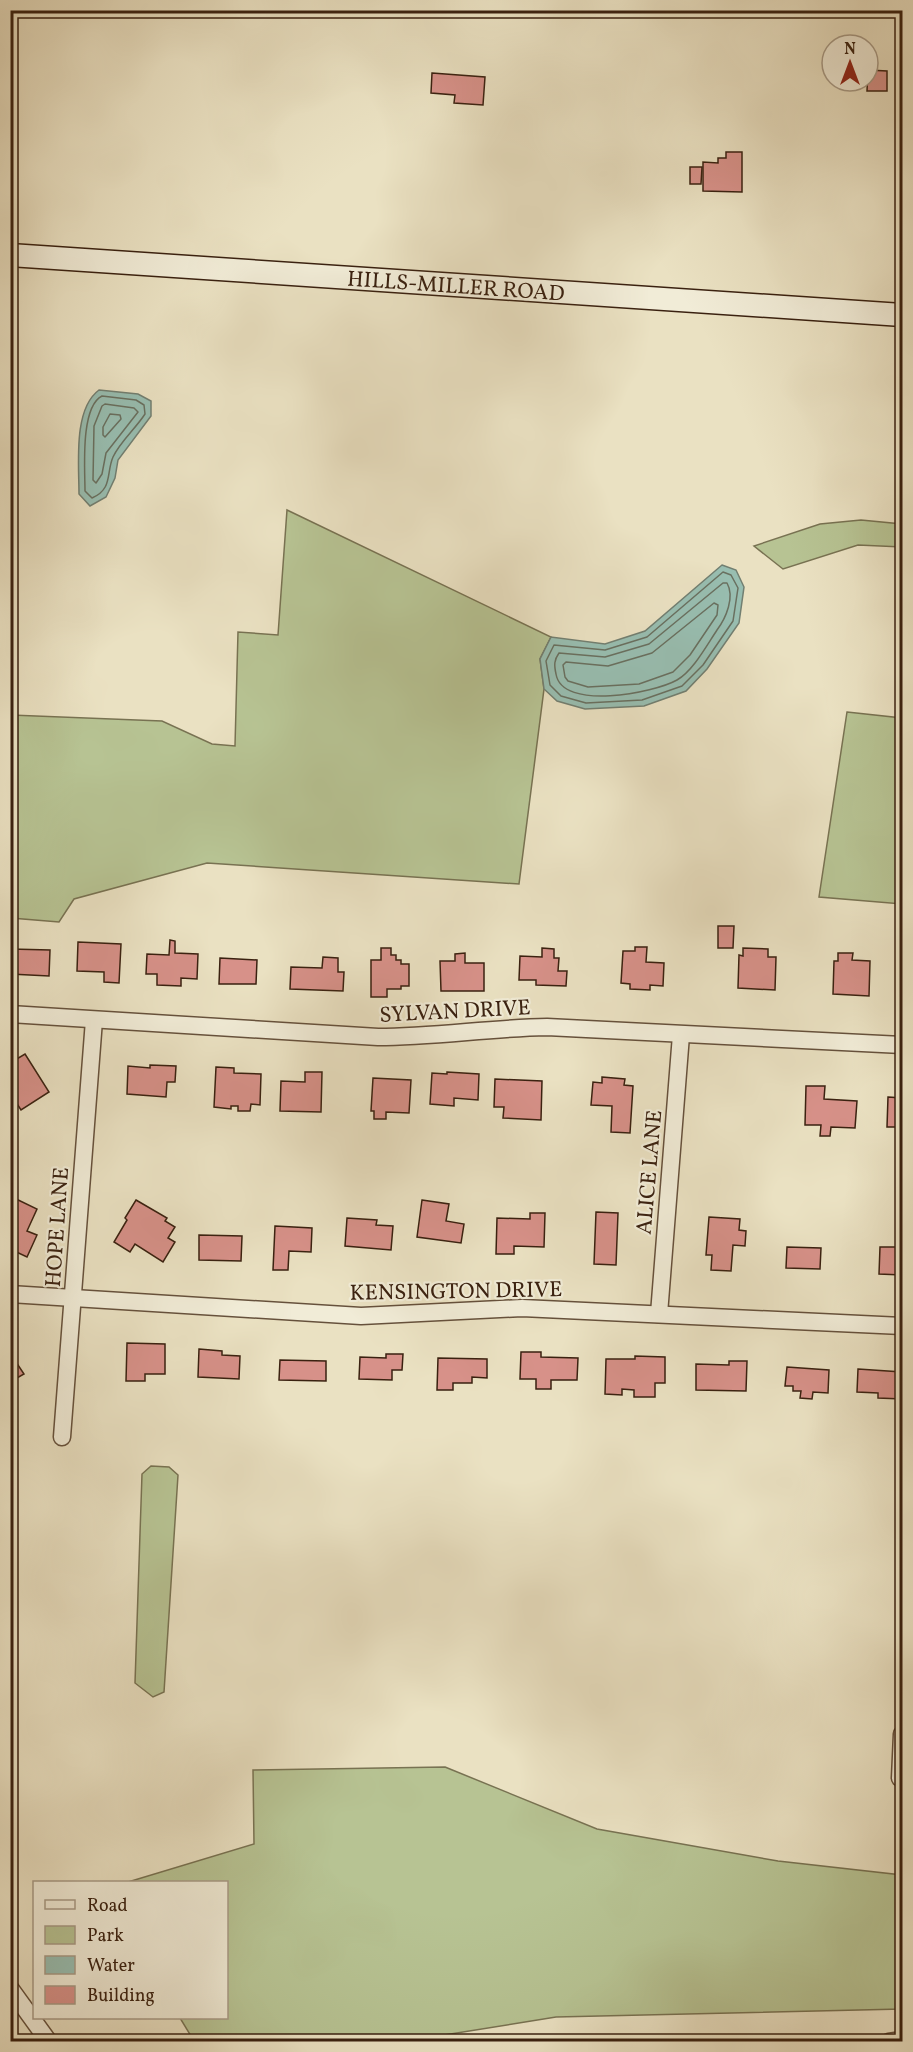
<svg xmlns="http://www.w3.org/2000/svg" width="913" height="2052" font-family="Vollkorn,serif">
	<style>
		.green { fill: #b7c393; stroke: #787252; stroke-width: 1.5 }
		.water { fill: #98beb1; stroke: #727f71; stroke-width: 1.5 }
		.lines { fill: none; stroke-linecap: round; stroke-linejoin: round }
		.shore { stroke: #697060; stroke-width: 1.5 }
		.building { fill: #d79189; stroke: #3a2110; stroke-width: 1.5 }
		.street-casing { stroke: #66513c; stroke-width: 19 }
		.secondary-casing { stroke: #3a2110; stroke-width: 25 }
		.street { stroke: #f1ecd7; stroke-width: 16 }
		.secondary { stroke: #f1ecd7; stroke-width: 22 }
		.labels { text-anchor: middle; stroke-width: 4.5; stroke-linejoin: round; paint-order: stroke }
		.street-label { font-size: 22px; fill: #3a2110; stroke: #f1ecd7 }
	</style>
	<rect width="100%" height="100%" fill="#eae1c2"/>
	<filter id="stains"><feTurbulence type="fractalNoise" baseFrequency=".00333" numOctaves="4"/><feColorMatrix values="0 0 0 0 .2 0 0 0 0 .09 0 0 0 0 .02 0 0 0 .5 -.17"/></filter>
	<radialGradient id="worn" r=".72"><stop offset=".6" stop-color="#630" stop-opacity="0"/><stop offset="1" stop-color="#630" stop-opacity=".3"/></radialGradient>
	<g class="green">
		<path d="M287,510L551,637L540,659L544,689L519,884L207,863L74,899L59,922L11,918V715L162,721L212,744L235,746L238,632L278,635Z"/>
		<path d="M861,520L902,524V547L858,545L783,569L754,546L820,524Z"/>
		<path d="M847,712L902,718V904L819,897Z"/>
		<path d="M151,1466L169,1467L178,1475L164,1692L153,1697L135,1683L142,1474Z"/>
		<path d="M445,1767L597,1829L778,1861L902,1875V2009L556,2017L407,2041H194L180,2018H226V1882H128L254,1844L253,1770Z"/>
	</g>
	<g class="water">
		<path d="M99,390L138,394L151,401V416L118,460L115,478L106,497L90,506L79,494C79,464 73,409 99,390Z"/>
		<path d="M722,565L736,570L744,587L739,623L707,669L686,691L644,706L585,709L557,701L544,689L540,659L551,637L605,644L645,631Z"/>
	</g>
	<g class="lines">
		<g class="shore">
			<path d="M102,396L136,400L144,405L145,414C136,428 120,442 113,457C106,473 113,489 92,498L85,491C85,470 80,407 102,396Z"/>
			<path d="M105,404L134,408L138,412L106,453L102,474L96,483L93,480L94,426L102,406Z"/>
			<path d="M110,414L120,415L121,419L105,437L103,435V427Z"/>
			<path d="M723,572L731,575L738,588L733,621L703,665L682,686L642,700L586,703L561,696L550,685L546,661L554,645L605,650L647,637Z"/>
			<path d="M723,583H727C735,597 726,618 717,630C707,645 693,671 677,680C654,693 562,711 556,674C554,665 554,660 559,653L605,657L649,644Z"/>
			<path d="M714,603L718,605L717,615L690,655L673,672L639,684L588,687L568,681L565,677L563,665L566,662L608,666L652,653Z"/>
		</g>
	</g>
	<g class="building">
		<path d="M868,70L887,71V91H867Z"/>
		<path d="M432,73L485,77L483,105L454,103L455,95L431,93Z"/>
		<path d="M726,152H742V192L703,191V162L718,163V158H726Z"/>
		<path d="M690,167H702L701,184H690Z"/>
		<path d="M718,926H734L733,948H718Z"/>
		<path d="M170,940L175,941V953L198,954L197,979L181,978V986L157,985V974H146L147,954L169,955Z"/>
		<path d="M78,942L121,944L119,983L104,982V972L77,971Z"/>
		<path d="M635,947H647L646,962L664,963L663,986L650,985V990L630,989V984L621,983L623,951H635Z"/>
		<path d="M381,948H391V955H396V960H401V964H409V986H401V989H387V997H371V960H381Z"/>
		<path d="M542,948L554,949V958H559L558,971H567L566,986L536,985V980H519L520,956L542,957Z"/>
		<path d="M743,948L768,949V957H776L775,990L738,988L739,955L743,956Z"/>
		<path d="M10,949L50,950L49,976L10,974Z"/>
		<path d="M465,953V963H484V991H441L440,961H455V954Z"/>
		<path d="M838,953H853L852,960L870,961L869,996L833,994L834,961H838Z"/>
		<path d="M323,957L338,958V972H344L343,991L290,989L291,967L322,968Z"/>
		<path d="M220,958L257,960L256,984H219Z"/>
		<path d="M25,1054L49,1092L21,1110L10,1093V1088L14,1086L10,1079V1063Z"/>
		<path d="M150,1065L176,1066L175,1082H167L166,1097L127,1094L128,1066L150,1068Z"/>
		<path d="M216,1067L234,1068V1073L261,1074L260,1105L251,1104L250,1111H238V1106H231V1109L214,1107Z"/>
		<path d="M305,1072H322L321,1112L280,1111L281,1081L305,1082Z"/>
		<path d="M447,1072L479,1074L478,1100L454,1098V1106L430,1104L432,1073L447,1074Z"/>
		<path d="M602,1077L625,1079L624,1085L633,1086L630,1133L611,1132L612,1106L591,1105L593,1082L602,1083Z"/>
		<path d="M373,1078L411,1080L409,1113L386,1112V1119H374V1111H371Z"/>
		<path d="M495,1079L542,1081L541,1120L503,1118L504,1107H494Z"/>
		<path d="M806,1086H825L824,1099L857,1101L855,1128L831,1127L830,1136H820L821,1125H805Z"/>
		<path d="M888,1097L902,1098V1127H887Z"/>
		<path d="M12,1197L37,1209L27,1231L37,1235L27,1257L10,1249V1201Z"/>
		<path d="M136,1200L167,1218L165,1221L175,1227L168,1238L175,1242L163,1262L135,1244L130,1252L114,1242L127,1220L125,1218Z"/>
		<path d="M422,1200L449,1204L446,1221L464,1224L461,1243L417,1237Z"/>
		<path d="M596,1212L618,1213L616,1265L594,1264Z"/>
		<path d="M530,1213H545L544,1247L514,1246V1254H496L497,1218L530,1219Z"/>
		<path d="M709,1217L740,1219L739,1230L746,1231L745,1246L733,1245L731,1271L711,1270L712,1255H706Z"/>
		<path d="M347,1218L377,1220L376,1225L393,1226L391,1250L345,1246Z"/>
		<path d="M275,1226L312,1228L311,1252L289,1251L288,1270H273Z"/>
		<path d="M199,1235L242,1236L241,1261L199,1260Z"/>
		<path d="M787,1247L821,1248L820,1269L786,1268Z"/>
		<path d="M880,1247H902V1275L879,1274Z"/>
		<path d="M127,1343L165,1344V1374H145V1381H126Z"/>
		<path d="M199,1349L222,1351V1355L240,1356L239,1379L198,1377Z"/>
		<path d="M521,1352H541V1357L578,1358L577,1380H551V1389H536V1379H520Z"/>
		<path d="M10,1353L24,1374L10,1382Z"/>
		<path d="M386,1354H403L402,1370H392V1380L359,1379L360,1357L386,1358Z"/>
		<path d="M635,1356L665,1357V1383H655V1397H634V1390L622,1389V1395L605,1394L606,1359H635Z"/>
		<path d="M438,1358L487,1359V1378L472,1377V1383H453V1390H437Z"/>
		<path d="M280,1360L326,1361V1381L279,1380Z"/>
		<path d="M729,1361H747L746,1391L696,1390V1364L729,1365Z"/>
		<path d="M787,1367L829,1370L828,1393L813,1392L812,1399L800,1398L801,1391H793V1386H785Z"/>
		<path d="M858,1369L902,1372V1399L878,1398V1393L857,1392Z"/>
	</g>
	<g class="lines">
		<defs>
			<g id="street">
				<path d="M10,1014L378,1037C434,1037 490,1028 547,1027L902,1045"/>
				<path d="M10,1294L361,1316L522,1308L902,1326"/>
				<path d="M659,1314L681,1035"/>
				<path d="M62,1437L94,1020"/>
				<path d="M902,1734L900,1778H902"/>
				<path d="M10,1988L49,2042"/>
				<path d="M889,2042L902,2040"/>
			</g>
			<path id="secondary" d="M10,255L902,315"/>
		</defs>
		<use href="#street" class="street-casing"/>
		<use href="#secondary" class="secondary-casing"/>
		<use href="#street" class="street"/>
		<use href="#secondary" class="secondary"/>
	</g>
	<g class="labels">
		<g class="street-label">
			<text transform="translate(456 285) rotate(4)" y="8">HILLS-MILLER ROAD</text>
			<text transform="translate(455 1010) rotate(-3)" y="8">SYLVAN DRIVE</text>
			<text transform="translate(648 1172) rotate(-85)" y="8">ALICE LANE</text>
			<text transform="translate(56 1227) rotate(-86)" y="8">HOPE LANE</text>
			<text transform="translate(456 1290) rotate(-1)" y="8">KENSINGTON DRIVE</text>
		</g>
	</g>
	<rect width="913" height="2052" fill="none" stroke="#eae1c2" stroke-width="36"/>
	<rect x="12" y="12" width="889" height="2028" fill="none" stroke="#3a2110" stroke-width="3"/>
	<rect x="18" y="18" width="877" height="2016" fill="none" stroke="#3a2110" stroke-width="1.5"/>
	<rect x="33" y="1881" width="195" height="138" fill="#f1ecd7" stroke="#a89b87" stroke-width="1.5"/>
	<rect x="45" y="1900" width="30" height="9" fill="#f1ecd7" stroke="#a89b87" stroke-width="1.5"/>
	<text x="87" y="1911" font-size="18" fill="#3a2110">Road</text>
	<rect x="45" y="1926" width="30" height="18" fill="#b7c393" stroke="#a89b87" stroke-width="1.5"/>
	<text x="87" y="1941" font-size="18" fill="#3a2110">Park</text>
	<rect x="45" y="1956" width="30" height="18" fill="#98beb1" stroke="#a89b87" stroke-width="1.5"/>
	<text x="87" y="1971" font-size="18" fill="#3a2110">Water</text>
	<rect x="45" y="1986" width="30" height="18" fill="#d79189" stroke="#a89b87" stroke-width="1.5"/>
	<text x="87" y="2001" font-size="18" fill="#3a2110">Building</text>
	<g transform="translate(850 63)"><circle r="28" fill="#f1ecd7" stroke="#a89b87" stroke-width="1.5"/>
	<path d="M0-4.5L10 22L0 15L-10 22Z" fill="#8f2418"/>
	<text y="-9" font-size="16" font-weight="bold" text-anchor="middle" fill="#3a2110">N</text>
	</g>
	<rect width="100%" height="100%" filter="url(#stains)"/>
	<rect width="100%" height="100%" fill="url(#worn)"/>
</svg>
